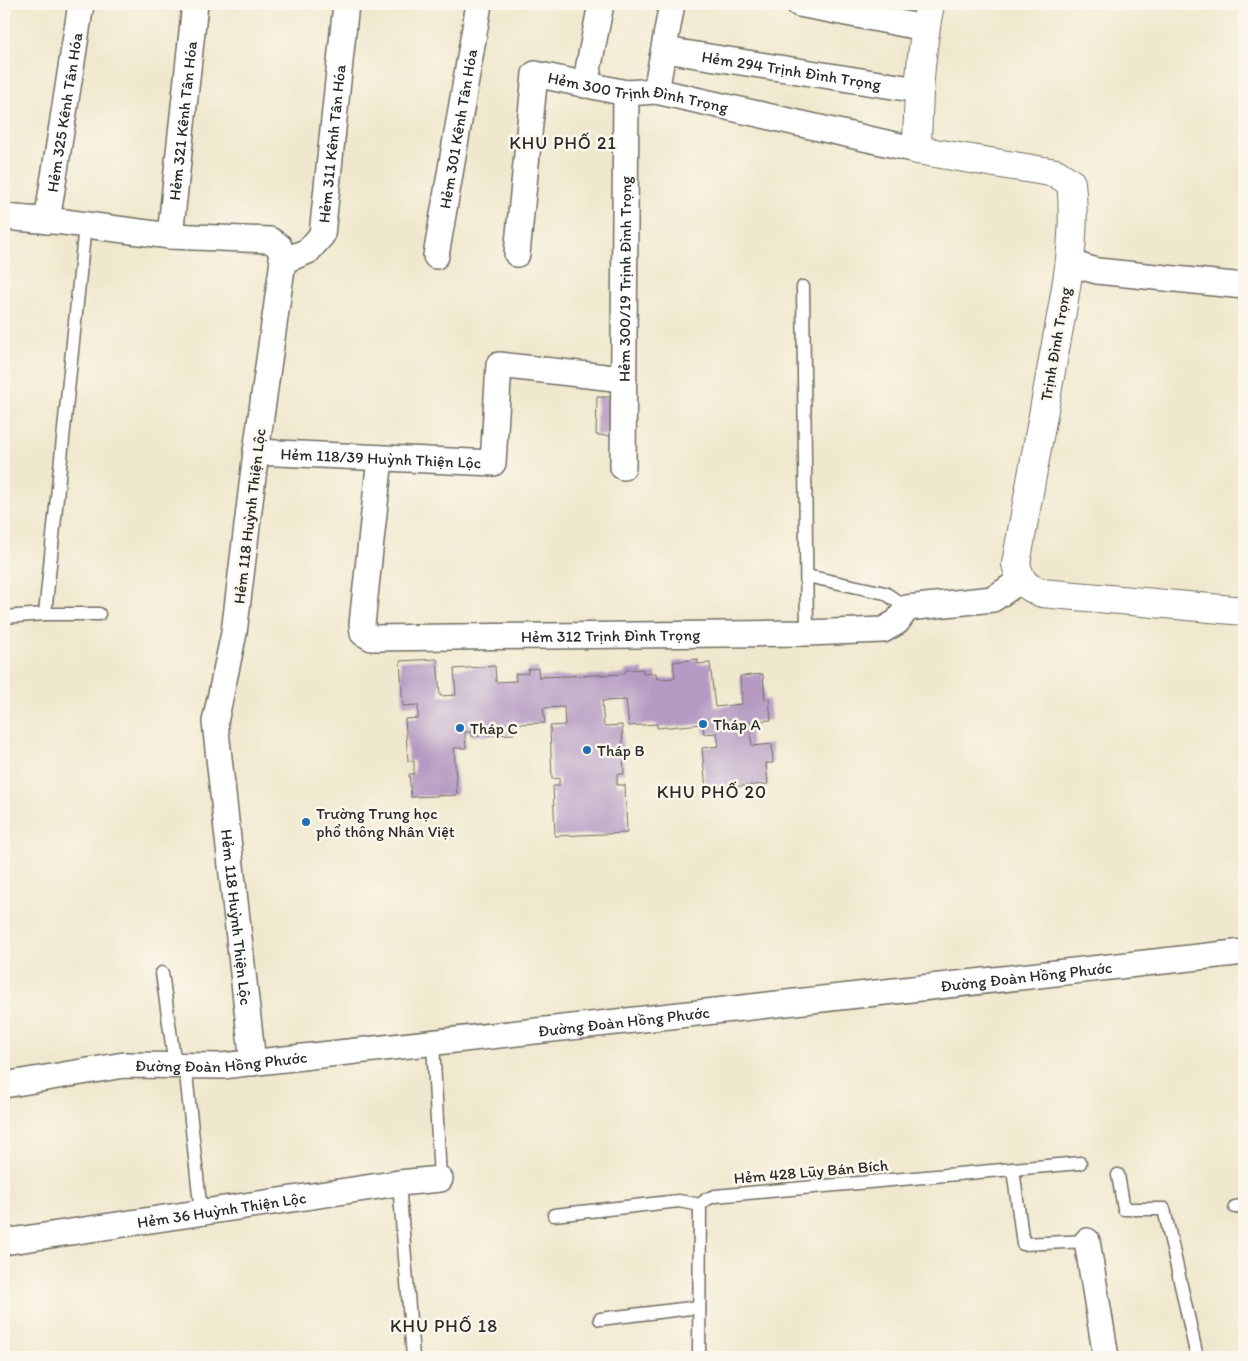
<svg xmlns="http://www.w3.org/2000/svg" width="1248" height="1361" font-family="Itim,sans-serif">
	<style>
		.building { fill: #b59bc3 }
		.lines { fill: none; stroke-linecap: round; stroke-linejoin: round }
		.service-casing { stroke: #706d64; stroke-width: 15 }
		.minor-casing { stroke: #706d64; stroke-width: 28 }
		.tertiary-casing { stroke: #706d64; stroke-width: 30 }
		.service { stroke: #fff; stroke-width: 12 }
		.minor { stroke: #fff; stroke-width: 25 }
		.tertiary { stroke: #fff; stroke-width: 28 }
		.poi-dot { fill: #1f6fb2; stroke: #fbf7ec; stroke-width: 2 }
		.labels { text-anchor: middle; stroke-width: 5; stroke-linejoin: round; paint-order: stroke }
		.street-label { font-size: 16px; fill: #2b2b2b; stroke: #fbf7ec }
		.poi-label { font-size: 16px; fill: #2b2b2b; stroke: #fbf7ec; text-anchor: start }
		.neighbourhood-label { font-size: 18px; letter-spacing: 1px; fill: #2b2b2b; stroke: #fbf7ec }
	</style>
	<rect width="100%" height="100%" fill="#fbf7ec"/>
	<filter id="ink" filterUnits="userSpaceOnUse"><feTurbulence type="fractalNoise" baseFrequency=".02" numOctaves="2"/><feDisplacementMap in="SourceGraphic" scale="10" xChannelSelector="R" yChannelSelector="G"/><feConvolveMatrix kernelMatrix="1 2 1 2 8 2 1 2 1" color-interpolation-filters="sRGB"/></filter>
	<filter id="wash" filterUnits="userSpaceOnUse"><feTurbulence type="fractalNoise" baseFrequency=".0096" numOctaves="4" result="noise"/><feDisplacementMap in="SourceGraphic" scale="20" xChannelSelector="R" yChannelSelector="G"/><feGaussianBlur stdDeviation="1.12" result="paint"/><feColorMatrix in="noise" values="0 0 0 0 0 0 0 0 0 0 0 0 0 0 0 0 0 1.4 0 .05"/><feComposite in="paint" operator="in"/></filter>
	<g filter="url(#wash)">
		<rect width="100%" height="100%" fill="#f0e8ce"/>
		<g id="blocks">
			<g class="building">
				<path d="M597,397H613L612,436L596,435Z"/>
				<path d="M437,659L440,696L456,695L454,669L495,666L496,682L516,681L515,674L528,673V669L538,668L539,679L541,677L624,674L626,670L643,669V674L656,673L657,679L675,678L673,662L698,659V664L710,663L715,707L742,704L740,676L763,674L765,700L769,699L771,720L749,722L752,746L772,744L773,763H766L768,784L706,789L702,748L719,746L717,733L704,734L703,724L657,728V724L629,726L626,700L602,701L604,726L622,725L624,774H617V785H625L627,833L555,836L553,786H559V778L552,779L550,726L565,725L564,707L543,708L545,723L513,724L514,734L471,736V732H465L466,748H454L457,795L411,797L409,774H414V761H408L405,719L418,718V705L403,706L400,661Z"/>
			</g>
		</g>
	</g>
	<g filter="url(#ink)">
		<use href="#blocks" fill-opacity="0" stroke="#706d64" stroke-width="1"/>
		<g class="lines">
			<defs>
				<g id="service">
					<path d="M803,287L807,633"/>
					<path d="M807,576L885,593L907,608"/>
					<path d="M45,614L85,225"/>
					<path d="M4,617L45,614H99"/>
					<path d="M162,973L175,1066"/>
					<path d="M433,1042L440,1179"/>
					<path d="M185,1065L201,1213"/>
					<path d="M1013,1169L1023,1244L1087,1241"/>
					<path d="M1118,1175L1124,1209H1164L1197,1357"/>
					<path d="M399,1183L413,1357"/>
					<path d="M700,1205L707,1199L715,1196L1080,1163"/>
					<path d="M1235,1207L1244,1206"/>
					<path d="M554,1215L679,1201L700,1205"/>
					<path d="M600,1319L699,1307"/>
					<path d="M699,1357L700,1205"/>
				</g>
				<g id="minor">
					<path d="M799,4L925,28"/>
					<path id="s1" d="M665,50L918,90"/>
					<path d="M585,85L601,4"/>
					<path d="M656,91L672,4"/>
					<path id="s2" d="M4,217L64,222L170,236L270,240L279,246L283,261L256,452L234,633L215,722L253,1063"/>
					<path id="s3" d="M47,221L81,4"/>
					<path id="s4" d="M170,236L195,4"/>
					<path id="s5" d="M517,254L535,74L626,93L656,91L917,150"/>
					<path id="s6" d="M436,256L479,4"/>
					<path id="s7" d="M283,261L308,251L322,235L346,4"/>
					<path d="M1069,263L1097,271L1244,286"/>
					<path id="s8" d="M256,452L493,463L499,365L623,379"/>
					<path id="s9" d="M380,458L362,624L363,633L372,638L807,633L883,630L897,622L907,608L993,599L1021,580"/>
					<path id="s10" d="M623,467L626,93"/>
					<path id="s11" d="M4,1085L124,1065L222,1066L1244,952"/>
					<path d="M1087,1241L1106,1357"/>
					<path id="s12" d="M4,1242L399,1183L440,1179"/>
				</g>
				<path id="tertiary" d="M930,4C920,54 918,99 917,150L1056,173L1071,183C1078,238 1063,305 1053,360C1041,428 1028,496 1016,564C1021,582 1024,586 1042,593L1244,611"/>
			</defs>
			<use href="#service" class="service-casing"/>
			<use href="#minor" class="minor-casing"/>
			<use href="#tertiary" class="tertiary-casing"/>
			<use href="#service" class="service"/>
			<use href="#minor" class="minor"/>
			<use href="#tertiary" class="tertiary"/>
		</g>
	</g>
	<g class="poi-dot">
		<circle cx="703" cy="724" r="5"/>
		<circle cx="460" cy="728" r="5"/>
		<circle cx="587" cy="750" r="5"/>
		<circle cx="306" cy="822" r="5"/>
	</g>
	<g class="labels">
		<g class="street-label">
			<text dy="6" stroke="none"><textPath href="#s1" startOffset="128">Hẻm 294 Trịnh Đình Trọng</textPath></text>
			<text dy="6" stroke="none"><textPath href="#s5" startOffset="286">Hẻm 300 Trịnh Đình Trọng</textPath></text>
			<text dy="6" stroke="none"><textPath href="#s3" startOffset="110">Hẻm 325 Kênh Tân Hóa</textPath></text>
			<text dy="6" stroke="none"><textPath href="#s4" startOffset="116">Hẻm 321 Kênh Tân Hóa</textPath></text>
			<text dy="6" stroke="none"><textPath href="#s6" startOffset="129">Hẻm 301 Kênh Tân Hóa</textPath></text>
			<text dy="6" stroke="none"><textPath href="#s7" startOffset="140">Hẻm 311 Kênh Tân Hóa</textPath></text>
			<text dy="6" stroke="none"><textPath href="#s10" startOffset="188">Hẻm 300/19 Trịnh Đình Trọng</textPath></text>
			<text transform="translate(1055 344) rotate(-80)" y="6">Trịnh Đình Trọng</text>
			<text dy="6" stroke="none"><textPath href="#s8" startOffset="125">Hẻm 118/39 Huỳnh Thiện Lộc</textPath></text>
			<text transform="translate(249 516) rotate(-83)" y="6">Hẻm 118 Huỳnh Thiện Lộc</text>
			<text dy="6" stroke="none"><textPath href="#s9" startOffset="425">Hẻm 312 Trịnh Đình Trọng</textPath></text>
			<text dy="6" stroke="none"><textPath href="#s2" startOffset="956">Hẻm 118 Huỳnh Thiện Lộc</textPath></text>
			<text dy="6" stroke="none"><textPath href="#s11" startOffset="1029">Đường Đoàn Hồng Phước</textPath></text>
			<text dy="6" stroke="none"><textPath href="#s11" startOffset="624">Đường Đoàn Hồng Phước</textPath></text>
			<text dy="6" stroke="none"><textPath href="#s11" startOffset="219">Đường Đoàn Hồng Phước</textPath></text>
			<text transform="translate(811 1171) rotate(-5)" y="6">Hẻm 428 Lũy Bán Bích</text>
			<text dy="6" stroke="none"><textPath href="#s12" startOffset="220">Hẻm 36 Huỳnh Thiện Lộc</textPath></text>
		</g>
		<g class="poi-label">
			<text x="713" y="730">Tháp A</text>
			<text x="470" y="734">Tháp C</text>
			<text x="597" y="756">Tháp B</text>
			<text x="316" y="819">Trường Trung học<tspan x="316" dy="18">phổ thông Nhân Việt</tspan></text>
		</g>
		<g class="neighbourhood-label">
			<text x="563" y="149">KHU PHỐ 21</text>
			<text x="712" y="798">KHU PHỐ 20</text>
			<text x="444" y="1332">KHU PHỐ 18</text>
		</g>
	</g>
	<rect width="1248" height="1361" fill="none" stroke="#fbf7ec" stroke-width="20"/>
</svg>
